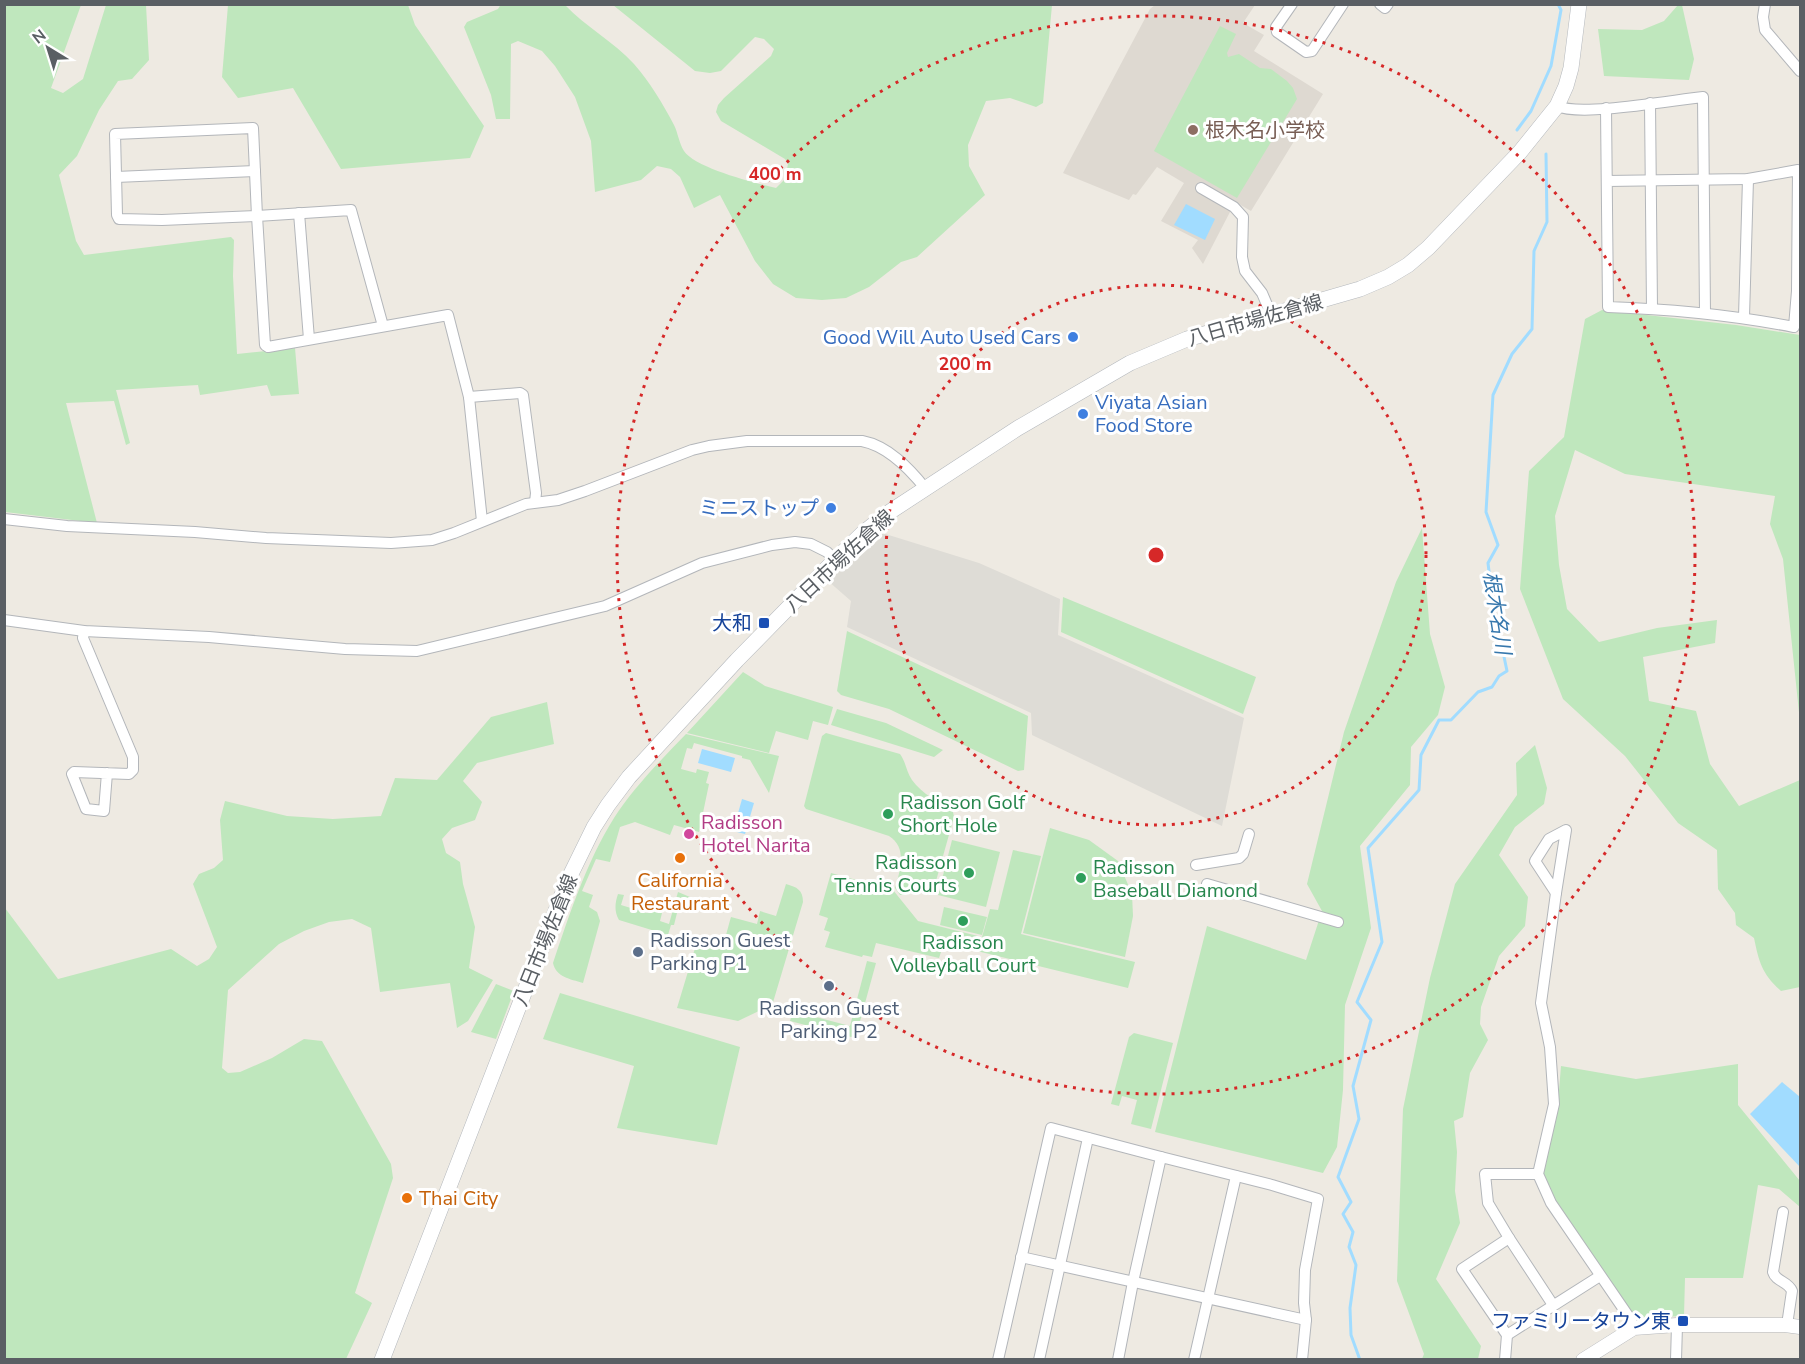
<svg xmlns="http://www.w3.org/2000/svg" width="1805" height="1364" font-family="'Nunito Sans','Noto Sans JP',sans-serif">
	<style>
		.industrial { fill: #dedcd6 }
		.education { fill: #ded9d1 }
		.green { fill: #bfe7bd }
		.water { fill: #a1dcff }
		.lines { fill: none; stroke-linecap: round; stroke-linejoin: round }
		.stream { stroke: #a1dcff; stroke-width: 3 }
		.minor-casing { stroke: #b3b6ba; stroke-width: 12 }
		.tertiary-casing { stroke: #b3b6ba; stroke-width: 15 }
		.secondary-casing { stroke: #b4b8bd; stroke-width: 16 }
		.minor { stroke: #fff; stroke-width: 10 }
		.tertiary { stroke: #fff; stroke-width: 14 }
		.secondary { stroke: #fff; stroke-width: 15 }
		.ring { fill: none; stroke: #d62828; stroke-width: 3; stroke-dasharray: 3 6 }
		.education-dot { fill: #8d6e63; stroke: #fff; stroke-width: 2 }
		.shop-dot { fill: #3f7fe0; stroke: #fff; stroke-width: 2 }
		.transit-dot { fill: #1a4fb4; stroke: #fff; stroke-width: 2 }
		.leisure-dot { fill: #2e9e5b; stroke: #fff; stroke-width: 2 }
		.hotel-dot { fill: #d1479c; stroke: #fff; stroke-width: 2 }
		.food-dot { fill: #e8710a; stroke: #fff; stroke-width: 2 }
		.service-dot { fill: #5c6f8a; stroke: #fff; stroke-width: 2 }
		.labels { text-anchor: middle; stroke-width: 6; stroke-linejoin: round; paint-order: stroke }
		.education-label { font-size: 20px; fill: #785e54; stroke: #fff; text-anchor: start }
		.street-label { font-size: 20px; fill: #5a5f64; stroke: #fff }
		.shop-label { font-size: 20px; fill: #366cbe; stroke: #fff; text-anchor: end }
		.transit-label { font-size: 20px; fill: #164399; stroke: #fff; text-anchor: end }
		.leisure-label { font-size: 20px; fill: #27864d; stroke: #fff; text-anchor: start }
		.hotel-label { font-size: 20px; fill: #b23c85; stroke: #fff; text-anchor: start }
		.food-label { font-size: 20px; fill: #c56008; stroke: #fff }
		.service-label { font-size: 20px; fill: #4e5e75; stroke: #fff; text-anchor: start }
		.water-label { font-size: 21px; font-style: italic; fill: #3778ad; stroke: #fff }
		.centre { fill: #d62828; stroke: #fff; stroke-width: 3 }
		.ring-label { font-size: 18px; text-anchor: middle; font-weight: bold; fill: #d62828; stroke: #fff; stroke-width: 6; stroke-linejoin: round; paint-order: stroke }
	</style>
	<rect width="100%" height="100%" fill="#eeeae2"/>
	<path class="industrial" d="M879,532L979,563L1060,599L1058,635L1244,718L1222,826L1032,735L1031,713L847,627L851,601L827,580Z"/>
	<path class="education" d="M1155,5H1255L1243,23L1264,35L1254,51L1323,94L1251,211L1204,184L1231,210L1203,264L1192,248L1198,240L1161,221L1184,183L1157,167L1136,195L1133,194L1129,200L1063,173L1150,9Z"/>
	<g class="green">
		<path d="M501,4L565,5C586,27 614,42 634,64C650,82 663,104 674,125C678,133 679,143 684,151C695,168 755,183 776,188L785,179L788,164L785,159L721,121L716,112L718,105L724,98L771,56L774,49L764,39L755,37L721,71L710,73L695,71L613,5H1052L1043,103L1036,107L1010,98L986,101L968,145L969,166L985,195L917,257L901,262L869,287L846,298L822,300L796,298L773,284L755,261L720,195L694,208L680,177L671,169L657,166L641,180L595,192L591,141L575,97L555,66L542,51L518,41L511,44L510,119H496L491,95L464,27L467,22L498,9Z"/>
		<path d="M5,5H81L51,88L63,93L83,79L106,5H146L149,60L132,79L118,81L99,110L77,156L59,175L76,241L84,255L231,237L234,240L233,276L237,354L295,348L299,394L271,396L267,385L200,395L198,385L116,390L130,443L126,445L114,401L66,403L97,523L5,512Z"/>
		<path d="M228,5H408L415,25L484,126L470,158L341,169L293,88L238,98L222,77Z"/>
		<path d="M1678,5H1682L1694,59L1689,80L1604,76L1598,29L1642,30L1664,21Z"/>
		<path d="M1220,26L1236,34L1227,53L1228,57L1239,54L1260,68L1271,69L1287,81L1293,88L1297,99L1237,198L1154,151Z"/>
		<path d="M1602,310L1736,325L1800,335V722L1783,559L1770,524L1775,496L1625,474L1575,450L1555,516L1559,565L1567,609L1599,642L1657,628L1717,620L1715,643L1643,657L1649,701L1696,711L1710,764L1739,806L1800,780V987L1781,991C1762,974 1759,962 1754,938L1736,925L1735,913L1718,889L1717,850L1678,823L1625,756L1563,699L1520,589L1529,471L1564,437L1585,319Z"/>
		<path d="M1422,528L1430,634L1445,687L1438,715L1411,747L1410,785L1360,846L1371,928L1345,1005L1343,1090L1337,1147L1323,1173L1155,1132L1207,926L1306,960L1322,911L1307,884L1344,732L1396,582Z"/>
		<path d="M1063,597L1256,677L1243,714L1061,632Z"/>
		<path d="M847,631L1028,716L1024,770L1018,771L889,709L841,695L837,691Z"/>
		<path d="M743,672L765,686L833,707L828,725L813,721L808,740L776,731L769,753L687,733Z"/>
		<path d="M547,702L554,744L477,763L463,781L482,802L475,820L452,828L442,839L446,853L460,862L463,884L475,927L469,968L493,980L468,1021L457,1028L450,983L380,992L371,928L352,919L329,922L304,931L279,944L228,990L222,1068L228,1073L240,1072L272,1058L304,1039L322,1041L391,1164L393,1178L355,1293L372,1303L346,1359H5V908L58,979L171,949L197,966L209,959L217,947L193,884L199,874L214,868L223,860L220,820L225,801L287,816L333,819L381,816L395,778L437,780L491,717Z"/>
		<path d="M837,709L886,723L943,750L934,757L831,725Z"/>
		<path d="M826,733L900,754C906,762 906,771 912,780C922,794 939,802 953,812L954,817L936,881L931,888L905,895H900L895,888C900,871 908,848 889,836L806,809L804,806L822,736Z"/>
		<path d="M686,734L779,756L769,793L750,760L742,758V756L694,743L692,749L687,748L681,769L696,773L697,769L709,772L706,783L709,784L699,832L674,825L670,835L635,822L620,827L610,862L596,859L582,891L593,895L589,907L597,912L600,921L583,983C570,979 556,977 553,963C570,913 586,863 614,818C634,787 661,760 686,734Z"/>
		<path d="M1535,745L1547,788L1544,804L1515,827L1499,855L1528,897L1525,926L1499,956L1481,1007L1480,1024L1488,1040L1470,1073L1463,1117L1454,1121L1457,1152L1455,1191L1460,1223L1436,1279L1481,1346L1478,1359H1422L1424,1354L1397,1281L1403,1109L1430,978L1455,884L1517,795L1516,763Z"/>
		<path d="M1050,828L1089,840L1118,861L1132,894L1133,916L1125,957L1023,933Z"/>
		<path d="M952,840L1000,852L986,907L938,895Z"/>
		<path d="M1013,850L1041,856L1021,934L1135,962L1128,988L944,943L939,958L876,943L872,957L863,955L862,957L825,947L830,932L824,930L828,918L819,915L831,873L893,890L918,921L982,937L990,909L998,910Z"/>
		<path d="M786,884C797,887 803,890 803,902L771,1009L761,1010L738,1021L677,1008L696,945C727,951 723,943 731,917L757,924L760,911L776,916Z"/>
		<path d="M678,892L690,897L689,902L687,900L679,905L674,925H671L668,935L619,920C614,911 615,903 618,894L624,895L621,905L647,913L650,901L664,905L660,921L669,924Z"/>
		<path d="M944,907L987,917L982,935L940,925Z"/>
		<path d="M867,961L876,963L856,1036L851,1037L790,1021L793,1011L850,1026Z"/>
		<path d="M496,984L514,991L496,1039L471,1032Z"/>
		<path d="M560,993L740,1047L717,1145L617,1128L634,1066L543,1039Z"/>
		<path d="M1134,1033L1173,1043L1151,1129L1131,1124L1137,1100L1122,1096L1119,1106L1111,1104L1129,1037Z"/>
		<path d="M1738,1064V1105L1800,1181V1207L1779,1189L1758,1185L1743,1278H1685L1684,1316L1634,1318L1554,1201L1542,1179L1558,1103L1561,1066L1636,1079Z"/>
	</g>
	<g class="water">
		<path d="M1186,204L1215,219L1205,240L1174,225Z"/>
		<path d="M702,749L735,758L731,772L698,763Z"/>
		<path d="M742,799L754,803L745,834L733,831Z"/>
		<path d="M1782,1082L1800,1097V1167L1750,1114Z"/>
	</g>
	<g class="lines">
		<g class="stream">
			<path d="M1517,130L1531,111L1551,66L1561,10L1558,4"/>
			<path d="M1360,1360L1351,1335L1350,1308L1356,1265L1349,1247L1353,1232L1343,1214L1351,1202L1338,1177L1359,1119L1353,1086L1371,1020L1357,1002L1382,942L1368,848L1419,790L1421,755L1439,720H1451L1478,692L1492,687L1499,676L1507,671L1503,652L1498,645L1488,563L1498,545L1486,512L1493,395L1512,354L1532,329L1534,251L1547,222L1546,154"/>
		</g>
		<defs>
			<g id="minor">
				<path d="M1292,4L1276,27L1277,32L1306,52L1312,51L1343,4"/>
				<path d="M1380,4L1385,8L1388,4"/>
				<path d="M1765,4L1763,17L1765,30L1800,71"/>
				<path d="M1650,103L1652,309"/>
				<path d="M1557,106C1581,117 1673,100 1703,97L1705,313"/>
				<path d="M1606,108L1608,307C1671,309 1732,315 1794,327L1797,291L1798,170L1748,179L1607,181"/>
				<path d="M253,128L257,216L162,220L119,219L117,215L115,134Z"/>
				<path d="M116,177L255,171"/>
				<path d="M1201,188L1234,207L1243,217L1242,257L1245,271L1262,293L1271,314"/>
				<path d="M299,213L309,339"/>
				<path d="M1744,317L1748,179"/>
				<path d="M383,326L351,210L257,216L265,345L268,347L448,315L469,397L482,521"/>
				<path d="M469,397L520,393L523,395L536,493L535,502"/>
				<path d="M4,519L67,526L195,532L266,538L391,543L432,540L454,533L526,504L558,500L585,491L692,450L709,446L747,441H862C888,446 909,468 925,488"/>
				<path d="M4,620L84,631L209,637L345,649L417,651L605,606L702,563L772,545L795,542L811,544L827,552L835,560"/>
				<path d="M84,631L83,638L133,757V770L129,774L74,772L72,774L86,809L104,811L107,773"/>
				<path d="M1566,830L1556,893L1535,861L1549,839Z"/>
				<path d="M1196,865L1239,858L1243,854L1249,834"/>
				<path d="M1207,884L1338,922"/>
				<path d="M1556,893L1541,1003L1550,1047L1554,1104L1538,1174L1551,1203L1631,1320L1634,1328"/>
				<path d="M1538,1174H1485L1488,1203L1509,1238L1553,1305"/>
				<path d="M1783,1212L1773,1272C1776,1282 1788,1281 1792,1291L1787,1325"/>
				<path d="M1021,1257L1306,1320"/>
				<path d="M1507,1335L1600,1276"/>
				<path d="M998,1360L1051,1128L1161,1157"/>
				<path d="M1039,1360L1088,1138"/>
				<path d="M1118,1360L1133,1282L1161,1157L1272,1185L1318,1199L1305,1270L1304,1303L1306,1320L1302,1360"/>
				<path d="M1194,1360L1236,1176"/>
				<path d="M1505,1360L1507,1335L1462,1269L1509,1238"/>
				<path d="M1676,1360L1677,1325"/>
			</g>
			<path id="tertiary" d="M1583,1360L1634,1328L1677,1325H1785L1800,1327"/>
			<path id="secondary" d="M382,1360L567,882L594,827L608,805L629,777L737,660L835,560L863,533L888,513L1018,428L1130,363L1187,339L1360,289L1388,277L1408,265L1428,248L1520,152L1557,106L1566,86L1571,68L1579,4"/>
		</defs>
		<use href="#minor" class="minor-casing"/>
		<use href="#tertiary" class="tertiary-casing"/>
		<use href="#secondary" class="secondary-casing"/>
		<use href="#minor" class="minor"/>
		<use href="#tertiary" class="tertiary"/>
		<use href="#secondary" class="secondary"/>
	</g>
	<g class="ring">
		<circle cx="1156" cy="555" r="270"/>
		<circle cx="1156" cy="555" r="539"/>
	</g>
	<circle class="education-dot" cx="1193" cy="130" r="6"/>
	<g class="shop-dot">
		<circle cx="1073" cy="337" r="6"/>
		<circle cx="1083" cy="414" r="6"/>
		<circle cx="831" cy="508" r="6"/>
	</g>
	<g class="transit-dot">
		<rect x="758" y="617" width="12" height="12" rx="3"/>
		<rect x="1677" y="1315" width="12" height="12" rx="3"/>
	</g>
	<g class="leisure-dot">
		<circle cx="888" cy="814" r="6"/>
		<circle cx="969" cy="873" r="6"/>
		<circle cx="1081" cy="878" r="6"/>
		<circle cx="963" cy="921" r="6"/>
	</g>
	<circle class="hotel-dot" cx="689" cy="834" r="6"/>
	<g class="food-dot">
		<circle cx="680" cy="858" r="6"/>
		<circle cx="407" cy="1198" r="6"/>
	</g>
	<g class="service-dot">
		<circle cx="638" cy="952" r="6"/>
		<circle cx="829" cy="986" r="6"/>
	</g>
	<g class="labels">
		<g class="education-label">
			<text x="1205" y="137">根木名小学校</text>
		</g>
		<g class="street-label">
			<text transform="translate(1255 320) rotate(-16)" y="7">八日市場佐倉線</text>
			<text transform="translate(839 561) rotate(-43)" y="7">八日市場佐倉線</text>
			<text transform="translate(545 940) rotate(-68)" y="7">八日市場佐倉線</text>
		</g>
		<g class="shop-label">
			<text x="1061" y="344">Good Will Auto Used Cars</text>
			<text x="1095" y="409" text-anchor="start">Viyata Asian<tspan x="1095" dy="23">Food Store</tspan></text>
			<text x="819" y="515">ミニストップ</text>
		</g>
		<g class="transit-label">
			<text x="752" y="630">大和</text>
			<text x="1671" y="1328">ファミリータウン東</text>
		</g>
		<g class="leisure-label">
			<text x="900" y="809">Radisson Golf<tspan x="900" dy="23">Short Hole</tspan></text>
			<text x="957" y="869" text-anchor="end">Radisson<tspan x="957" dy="23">Tennis Courts</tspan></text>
			<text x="1093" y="874">Radisson<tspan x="1093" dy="23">Baseball Diamond</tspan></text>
			<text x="963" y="949" text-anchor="middle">Radisson<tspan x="963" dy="23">Volleyball Court</tspan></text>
		</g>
		<g class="hotel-label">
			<text x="701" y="829">Radisson<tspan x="701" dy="23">Hotel Narita</tspan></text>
		</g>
		<g class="food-label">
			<text x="680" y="887">California<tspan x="680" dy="23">Restaurant</tspan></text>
			<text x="419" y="1205" text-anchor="start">Thai City</text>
		</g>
		<g class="service-label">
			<text x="650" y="947">Radisson Guest<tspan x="650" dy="23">Parking P1</tspan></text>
			<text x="829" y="1015" text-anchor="middle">Radisson Guest<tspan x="829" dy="23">Parking P2</tspan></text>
		</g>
		<g class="water-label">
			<text transform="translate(1497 613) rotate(81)" y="7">根木名川</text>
		</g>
	</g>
	<circle cx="1156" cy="555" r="9" class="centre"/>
	<g class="ring-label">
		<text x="775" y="180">400 m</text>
		<text x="965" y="370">200 m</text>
	</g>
	<rect width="1805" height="1364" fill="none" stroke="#5a5f64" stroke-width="12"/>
	<g transform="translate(48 48) rotate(322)" stroke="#ffffff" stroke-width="4.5" paint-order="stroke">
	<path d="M0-4.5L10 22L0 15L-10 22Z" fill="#5a5f64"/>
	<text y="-9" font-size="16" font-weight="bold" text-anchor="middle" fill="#5a5f64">N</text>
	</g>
</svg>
